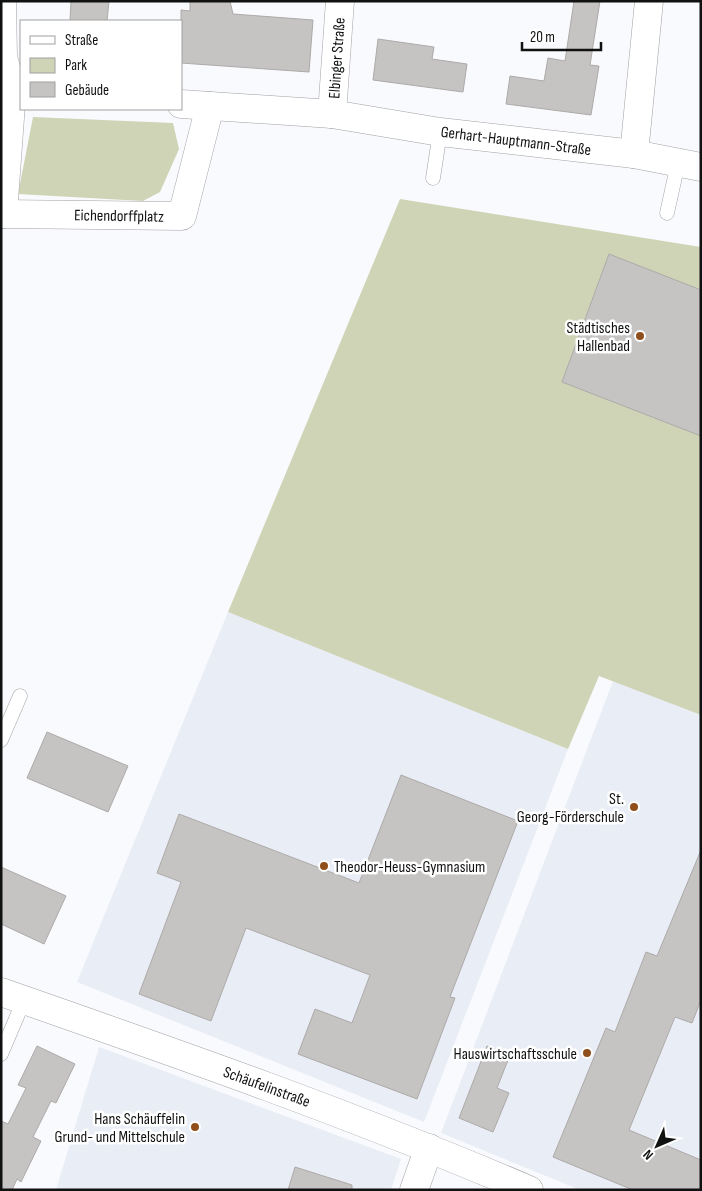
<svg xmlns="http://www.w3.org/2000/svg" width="702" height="1191" font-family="'Sofia Sans Condensed',sans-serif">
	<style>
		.built { fill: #e9edf6 }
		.green { fill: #cfd4b7 }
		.building { fill: #c6c4c3; stroke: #adaaa9 }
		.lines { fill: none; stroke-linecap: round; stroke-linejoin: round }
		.lane-casing { stroke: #a2a2a5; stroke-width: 15 }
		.street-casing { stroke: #a2a2a5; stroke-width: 29 }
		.lane { stroke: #fff; stroke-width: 14 }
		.street { stroke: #fff; stroke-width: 28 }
		.poi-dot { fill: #904f1a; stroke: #fff; stroke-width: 2 }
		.labels { text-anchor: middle; stroke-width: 5; stroke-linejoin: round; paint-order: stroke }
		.street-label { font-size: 16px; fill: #101111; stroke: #fff }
		.poi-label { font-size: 16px; fill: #101111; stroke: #fff; text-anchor: end }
	</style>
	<rect width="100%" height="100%" fill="#f9fafd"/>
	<g class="built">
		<path d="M228,612L568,749L424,1122L77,982Z"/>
		<path d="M613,681L701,715V1190H580L441,1133Z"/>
		<path d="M99,1047L401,1159L391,1190H56Z"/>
	</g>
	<g class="green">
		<path d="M33,117L173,123L179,149L160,192L143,201L18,194Z"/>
		<path d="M400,199L701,247V715L599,676L568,749L228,612Z"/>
	</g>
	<g class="building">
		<path d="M71,1H109L107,21H70Z"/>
		<path d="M190,1H230L233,14L313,20L309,72L181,63V10L190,11Z"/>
		<path d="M574,1H600L590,65L599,66L591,115L506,104L510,76L544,81L548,58L565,61Z"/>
		<path d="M378,39L434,47L432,59L467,64L463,92L373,80Z"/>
		<path d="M609,254L701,290V436L562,382Z"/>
		<path d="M47,732L128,766L108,812L27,778Z"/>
		<path d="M401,775L518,821L450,997L455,998L417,1099L298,1054L315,1009L352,1023L370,975L246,928L211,1021L139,994L181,882L157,873L179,814L359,883Z"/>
		<path d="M701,850V1000L692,1023L675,1017L629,1130L701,1160V1190H633L553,1157L606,1028L615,1032L646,952L657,956Z"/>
		<path d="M1,867L66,896L44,944L1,924Z"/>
		<path d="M37,1046L75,1064L56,1103L51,1101L33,1137L41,1141L21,1182L17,1179L12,1190H1V1121L8,1124L26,1088L18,1085Z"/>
		<path d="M487,1046L510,1055L497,1088L509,1093L493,1132L459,1118Z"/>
		<path d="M295,1167L352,1185V1190H288Z"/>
	</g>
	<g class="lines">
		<defs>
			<g id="lane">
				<path d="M433,178L440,132"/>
				<path d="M667,213L678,163"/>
				<path d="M1,740L20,696"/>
				<path d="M1,1054L24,1000"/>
			</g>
			<g id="street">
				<path d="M2,1L3,57L12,90"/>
				<path d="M181,104L332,114L440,132L634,154L701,167"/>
				<path d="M332,114L340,1"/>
				<path d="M634,154L649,1"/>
				<path d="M1,214L182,216L210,106"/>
				<path d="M3,214L12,90L21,91"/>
				<path d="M1,992C179,1054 356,1116 529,1190"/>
				<path d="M414,1190L429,1148"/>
			</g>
		</defs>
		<use href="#lane" class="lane-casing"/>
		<use href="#street" class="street-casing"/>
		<use href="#lane" class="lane"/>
		<use href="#street" class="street"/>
	</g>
	<g class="poi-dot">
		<circle cx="640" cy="336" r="5"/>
		<circle cx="634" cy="807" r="5"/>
		<circle cx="324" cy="866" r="5"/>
		<circle cx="587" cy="1053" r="5"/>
		<circle cx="195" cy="1127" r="5"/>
	</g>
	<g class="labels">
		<g class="street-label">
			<text transform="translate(336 58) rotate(-86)" y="6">Elbinger Straße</text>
			<text transform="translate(516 140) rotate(7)" y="6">Gerhart-Hauptmann-Straße</text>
			<text transform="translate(119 215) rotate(1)" y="6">Eichendorffplatz</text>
			<text transform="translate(267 1086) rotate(20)" y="6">Schäufelinstraße</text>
		</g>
		<g class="poi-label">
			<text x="630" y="333">Städtisches<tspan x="630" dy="18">Hallenbad</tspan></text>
			<text x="624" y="804">St.<tspan x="624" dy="18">Georg-Förderschule</tspan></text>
			<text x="334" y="872" text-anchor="start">Theodor-Heuss-Gymnasium</text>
			<text x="577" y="1059">Hauswirtschaftsschule</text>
			<text x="185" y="1124">Hans Schäuffelin<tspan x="185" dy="18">Grund- und Mittelschule</tspan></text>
		</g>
	</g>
	<rect width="702" height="1191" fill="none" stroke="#101111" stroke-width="5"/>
	<rect x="20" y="20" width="162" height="90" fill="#ffffff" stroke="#9fa0a0"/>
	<rect x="30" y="36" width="25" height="8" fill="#ffffff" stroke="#9fa0a0"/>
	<text x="65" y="45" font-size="15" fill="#101111">Straße</text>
	<rect x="30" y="58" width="25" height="15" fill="#cfd4b7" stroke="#9fa0a0"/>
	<text x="65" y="70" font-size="15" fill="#101111">Park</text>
	<rect x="30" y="82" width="25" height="15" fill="#c6c4c3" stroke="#9fa0a0"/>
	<text x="65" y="95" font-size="15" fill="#101111">Gebäude</text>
	<g transform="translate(657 1146) rotate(225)" stroke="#ffffff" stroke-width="4" paint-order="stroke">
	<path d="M0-4L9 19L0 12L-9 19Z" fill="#101111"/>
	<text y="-8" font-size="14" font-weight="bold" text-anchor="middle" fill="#101111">N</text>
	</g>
	<path d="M522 42v8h79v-8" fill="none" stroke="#101111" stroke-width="2.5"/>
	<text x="530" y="42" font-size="15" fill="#101111" stroke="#ffffff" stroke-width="4" paint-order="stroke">20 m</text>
</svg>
